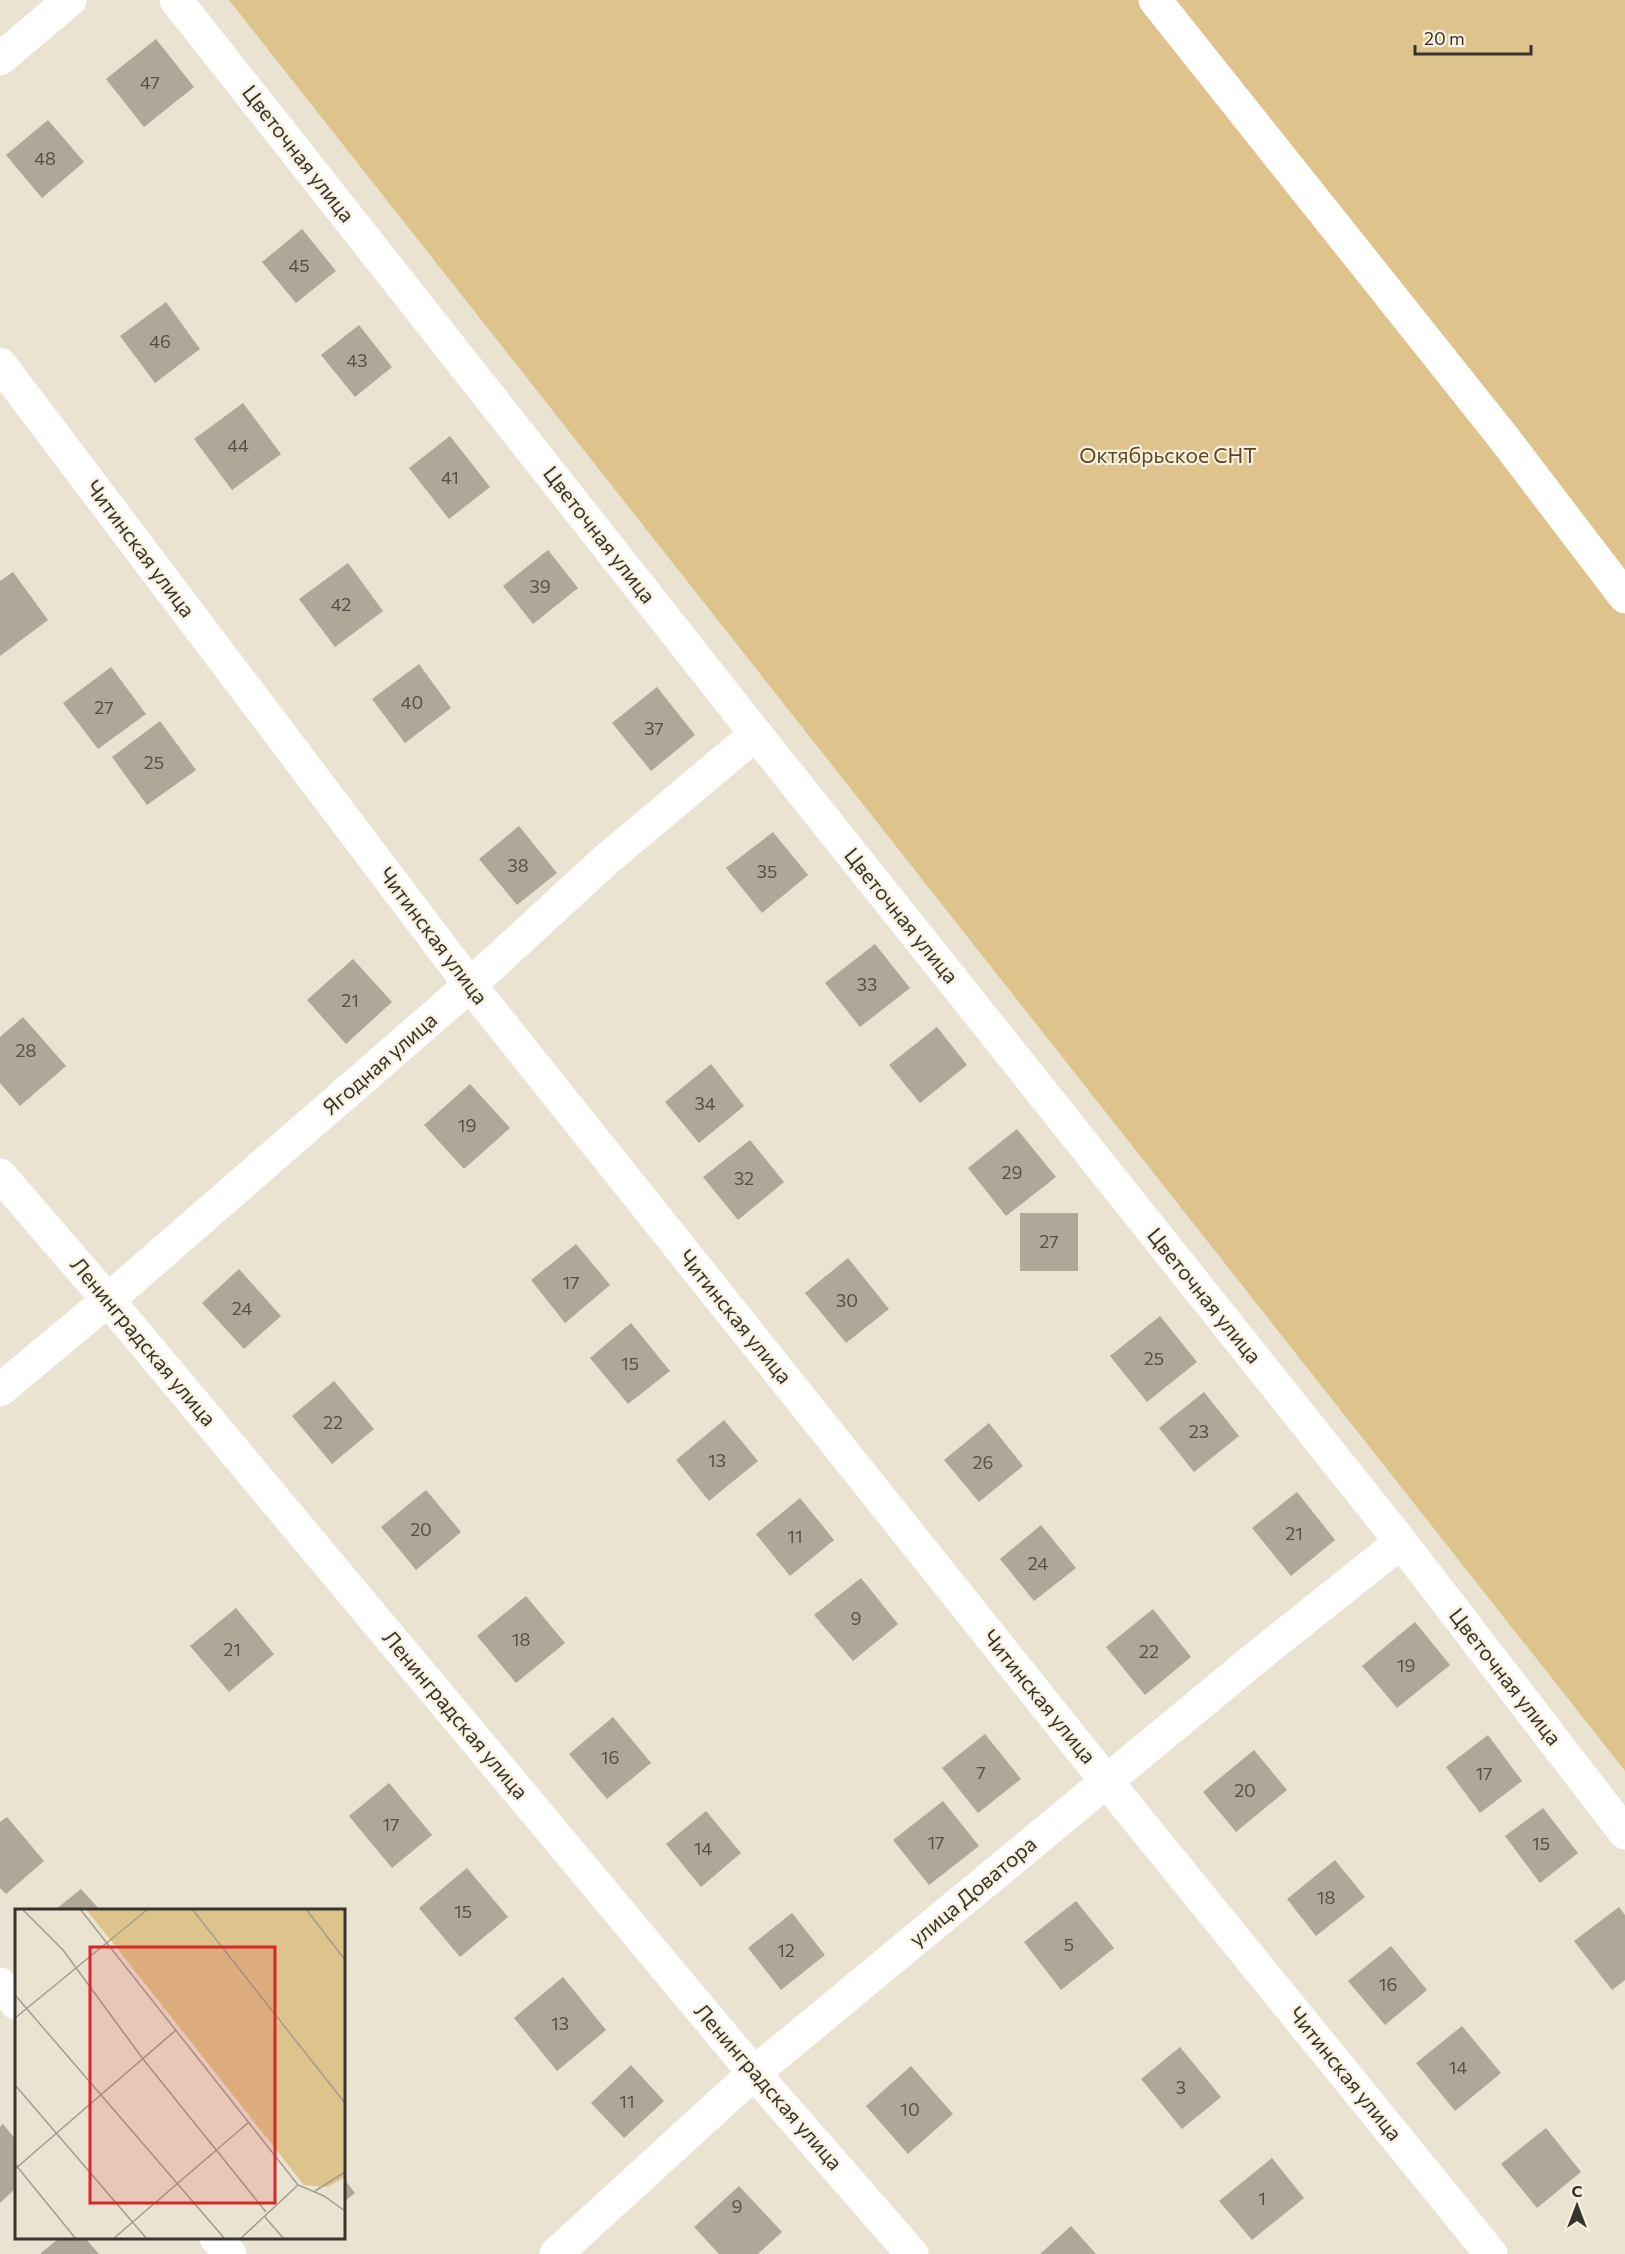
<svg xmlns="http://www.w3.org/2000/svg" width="1625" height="2254" font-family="Commissioner,sans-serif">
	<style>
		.green { fill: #dec48c }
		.building { fill: #afa797 }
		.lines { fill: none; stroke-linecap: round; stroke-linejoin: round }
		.minor { stroke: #fff; stroke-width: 33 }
		.labels { text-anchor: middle; stroke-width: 4.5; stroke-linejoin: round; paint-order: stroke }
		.number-label { font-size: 18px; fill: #555148 }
		.street-label { font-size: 21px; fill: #37342d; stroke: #f9f0df }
		.park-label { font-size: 21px; fill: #5c4921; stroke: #f9f0df }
		.inset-road { fill: none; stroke: #a39d90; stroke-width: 1.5 }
		.view { fill: #d62828; fill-opacity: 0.15; stroke: #d62828; stroke-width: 3 }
		.inset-edge { fill: none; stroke: #37342d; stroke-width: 3 }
	</style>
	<rect width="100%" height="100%" fill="#ebe3d2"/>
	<path class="green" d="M229,0H1625V1771Z"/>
	<g class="building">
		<path d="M156,39L194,87L144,127L106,79Z"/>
		<path d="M48,120L84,162L42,198L6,155Z"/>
		<path d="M302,229L336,271L296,303L262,262Z"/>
		<path d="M166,302L200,349L155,383L120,336Z"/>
		<path d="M359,325L392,367L355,397L321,355Z"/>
		<path d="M243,403L281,454L232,490L194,439Z"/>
		<path d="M450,436L490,487L449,519L409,468Z"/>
		<path d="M548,550L578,588L533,624L503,586Z"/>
		<path d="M348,563L383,611L335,647L299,599Z"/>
		<path d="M13,572L48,620L0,656V581Z"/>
		<path d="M419,664L451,708L405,743L372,699Z"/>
		<path d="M111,667L146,714L98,749L63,703Z"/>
		<path d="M657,687L695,735L651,771L612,723Z"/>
		<path d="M160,721L196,770L147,805L112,757Z"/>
		<path d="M519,826L557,873L517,905L479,859Z"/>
		<path d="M773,832L808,875L762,913L726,868Z"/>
		<path d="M875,944L910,988L860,1027L825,983Z"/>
		<path d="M353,959L392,1002L346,1044L307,1000Z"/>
		<path d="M23,1017L66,1066L20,1106L0,1083V1037Z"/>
		<path d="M937,1027L967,1065L920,1103L889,1065Z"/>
		<path d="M711,1064L744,1106L699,1143L665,1102Z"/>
		<path d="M470,1084L510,1128L464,1169L424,1125Z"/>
		<path d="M1017,1129L1056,1177L1006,1216L968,1168Z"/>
		<path d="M750,1140L784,1182L738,1220L703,1177Z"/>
		<rect x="1020" y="1213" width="58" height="58"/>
		<path d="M576,1244L610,1285L565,1323L531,1280Z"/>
		<path d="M848,1258L889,1309L846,1343L805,1293Z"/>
		<path d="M239,1269L281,1316L244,1349L202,1303Z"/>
		<path d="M1160,1316L1197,1362L1147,1402L1110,1356Z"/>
		<path d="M631,1323L670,1371L628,1404L590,1358Z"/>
		<path d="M334,1381L374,1429L332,1464L292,1416Z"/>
		<path d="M1204,1392L1239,1436L1194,1472L1159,1428Z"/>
		<path d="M724,1420L758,1461L709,1501L676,1460Z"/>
		<path d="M989,1423L1023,1466L979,1502L944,1460Z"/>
		<path d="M426,1490L461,1532L416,1570L381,1527Z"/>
		<path d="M1297,1492L1335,1540L1291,1576L1252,1528Z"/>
		<path d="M800,1498L834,1540L790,1576L756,1534Z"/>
		<path d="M1041,1525L1076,1568L1034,1601L1000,1559Z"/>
		<path d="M861,1578L898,1624L853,1661L814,1615Z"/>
		<path d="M526,1596L565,1643L516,1683L477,1636Z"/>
		<path d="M236,1608L274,1654L229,1692L190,1646Z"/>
		<path d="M1153,1609L1191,1657L1145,1695L1106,1647Z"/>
		<path d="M1415,1622L1450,1665L1397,1708L1362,1666Z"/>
		<path d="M613,1717L651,1763L607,1799L569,1754Z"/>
		<path d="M985,1734L1021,1779L978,1813L942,1768Z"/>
		<path d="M1488,1735L1522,1781L1480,1813L1446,1767Z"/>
		<path d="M1254,1750L1287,1790L1236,1832L1203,1792Z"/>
		<path d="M389,1783L432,1835L392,1868L349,1816Z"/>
		<path d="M943,1801L979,1846L929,1885L893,1840Z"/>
		<path d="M1543,1808L1578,1853L1540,1883L1505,1836Z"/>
		<path d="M706,1811L741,1853L701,1887L666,1844Z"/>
		<path d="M7,1817L44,1861L6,1894L0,1888V1822Z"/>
		<path d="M1335,1860L1365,1897L1316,1936L1287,1899Z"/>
		<path d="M467,1868L508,1917L460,1957L419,1908Z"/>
		<path d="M81,1889L100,1910H55Z"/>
		<path d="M1076,1901L1114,1948L1061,1990L1024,1942Z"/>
		<path d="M1619,1907L1625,1915V1980L1612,1990L1574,1941Z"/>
		<path d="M792,1913L825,1955L781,1990L748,1948Z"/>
		<path d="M1391,1946L1427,1990L1385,2025L1348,1981Z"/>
		<path d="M563,1977L606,2030L557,2071L514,2018Z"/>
		<path d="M1462,2026L1501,2073L1455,2111L1416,2063Z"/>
		<path d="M1180,2047L1221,2097L1182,2129L1141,2079Z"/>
		<path d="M631,2065L664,2101L624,2138L591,2103Z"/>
		<path d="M911,2066L953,2114L908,2154L866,2106Z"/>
		<path d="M3,2124L16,2140V2188L0,2203V2127Z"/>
		<path d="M1546,2128L1581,2172L1537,2208L1501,2164Z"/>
		<path d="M1272,2158L1304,2198L1252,2240L1219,2201Z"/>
		<path d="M344,2179L355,2193L344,2202Z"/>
		<path d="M739,2186L782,2232L758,2254H719L694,2227Z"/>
		<path d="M1071,2226L1096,2254H1040Z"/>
		<path d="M59,2238H85L99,2254H40Z"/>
	</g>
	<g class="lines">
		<g class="minor">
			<path d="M176,0L756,734L1401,1542L1625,1833"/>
			<path d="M1155,0L1503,437L1625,597"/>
			<path d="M0,59L70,0"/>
			<path d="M0,364L470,985L1107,1782L1491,2254"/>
			<path d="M0,1175L108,1300L754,2073L912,2254"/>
			<path d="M0,1390L108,1300L470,985L607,859L756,734"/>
			<path d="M0,1984L16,2003"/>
			<path d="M216,2238L230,2254"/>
			<path d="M556,2254L754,2073L1258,1656L1401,1542"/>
		</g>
	</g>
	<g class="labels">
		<g class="number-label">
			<text x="150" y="89">47</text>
			<text x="45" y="165">48</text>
			<text x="299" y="272">45</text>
			<text x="160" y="348">46</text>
			<text x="357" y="367">43</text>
			<text x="238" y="452">44</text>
			<text x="450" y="484">41</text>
			<text x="540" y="593">39</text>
			<text x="341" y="611">42</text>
			<text x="412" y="709">40</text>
			<text x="104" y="714">27</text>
			<text x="654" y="735">37</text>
			<text x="154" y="769">25</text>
			<text x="518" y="872">38</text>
			<text x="767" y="878">35</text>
			<text x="867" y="991">33</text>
			<text x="350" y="1007">21</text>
			<text x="26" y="1057">28</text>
			<text x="705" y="1110">34</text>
			<text x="467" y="1132">19</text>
			<text x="1012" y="1179">29</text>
			<text x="744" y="1185">32</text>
			<text x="1049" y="1248">27</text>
			<text x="571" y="1289">17</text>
			<text x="847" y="1307">30</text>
			<text x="242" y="1315">24</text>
			<text x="1154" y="1365">25</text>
			<text x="630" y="1370">15</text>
			<text x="333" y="1429">22</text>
			<text x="1199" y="1438">23</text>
			<text x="717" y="1467">13</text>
			<text x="983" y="1469">26</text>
			<text x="421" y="1536">20</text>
			<text x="1294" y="1540">21</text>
			<text x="795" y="1543">11</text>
			<text x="1038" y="1570">24</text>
			<text x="856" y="1625">9</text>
			<text x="521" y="1646">18</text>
			<text x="232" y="1656">21</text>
			<text x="1149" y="1658">22</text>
			<text x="1406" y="1672">19</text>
			<text x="610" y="1764">16</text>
			<text x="981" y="1779">7</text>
			<text x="1484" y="1780">17</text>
			<text x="1245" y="1797">20</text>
			<text x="391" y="1831">17</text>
			<text x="936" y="1849">17</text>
			<text x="1541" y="1850">15</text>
			<text x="703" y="1855">14</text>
			<text x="1326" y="1904">18</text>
			<text x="463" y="1918">15</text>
			<text x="1069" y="1951">5</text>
			<text x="786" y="1957">12</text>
			<text x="1388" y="1991">16</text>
			<text x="560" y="2030">13</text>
			<text x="1458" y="2074">14</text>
			<text x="1181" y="2094">3</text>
			<text x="627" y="2108">11</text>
			<text x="910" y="2116">10</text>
			<text x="1262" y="2205">1</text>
			<text x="737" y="2213">9</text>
		</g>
		<g class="street-label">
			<text transform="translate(298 154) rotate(52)" y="7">Цветочная улица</text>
			<text transform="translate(599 535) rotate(52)" y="7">Цветочная улица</text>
			<text transform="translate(140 549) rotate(53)" y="7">Читинская улица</text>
			<text transform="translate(901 916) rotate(51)" y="7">Цветочная улица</text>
			<text transform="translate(433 936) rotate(53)" y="7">Читинская улица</text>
			<text transform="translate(380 1064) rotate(-41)" y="7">Ягодная улица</text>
			<text transform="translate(1204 1296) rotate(51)" y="7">Цветочная улица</text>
			<text transform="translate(735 1317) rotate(51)" y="7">Читинская улица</text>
			<text transform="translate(143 1342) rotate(50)" y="7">Ленинградская улица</text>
			<text transform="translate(1505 1677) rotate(52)" y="7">Цветочная улица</text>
			<text transform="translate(1039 1697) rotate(51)" y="7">Читинская улица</text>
			<text transform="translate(455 1715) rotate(50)" y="7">Ленинградская улица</text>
			<text transform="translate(973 1892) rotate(-40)" y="7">улица Доватора</text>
			<text transform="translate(1345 2074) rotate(51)" y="7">Читинская улица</text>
			<text transform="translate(768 2087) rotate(49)" y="7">Ленинградская улица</text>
		</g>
		<g class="park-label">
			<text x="1168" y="463">Октябрьское СНТ</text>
		</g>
	</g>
	<g transform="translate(15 1909)">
		<rect width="330" height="330" fill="#ebe3d2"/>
		<path d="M71,0H330V268L313,278L289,276Z" fill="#dec48c"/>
		<path class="inset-road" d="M7,0L48,41L128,150L251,303M65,0L283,276L309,287L330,302M177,0L330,194M291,0L330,51M0,86L210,330M0,109L133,0M0,176L132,330M0,255L61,330M0,260L161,121M300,282L330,263M250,308L269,330M98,330L234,213M225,330L283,276"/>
		<path class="view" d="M75,38H260V294H75Z"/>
		<rect width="330" height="330" class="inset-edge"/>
	</g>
	<g transform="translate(1577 2206)" stroke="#f9f0df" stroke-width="4.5" paint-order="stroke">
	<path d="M0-4.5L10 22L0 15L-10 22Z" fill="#37342d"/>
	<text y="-9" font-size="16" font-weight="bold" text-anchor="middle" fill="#37342d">С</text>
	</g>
	<path d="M1415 45v9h116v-9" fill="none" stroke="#37342d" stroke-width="3"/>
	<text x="1424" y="45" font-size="18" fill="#37342d" stroke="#f9f0df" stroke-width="4.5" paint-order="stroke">20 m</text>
</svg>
